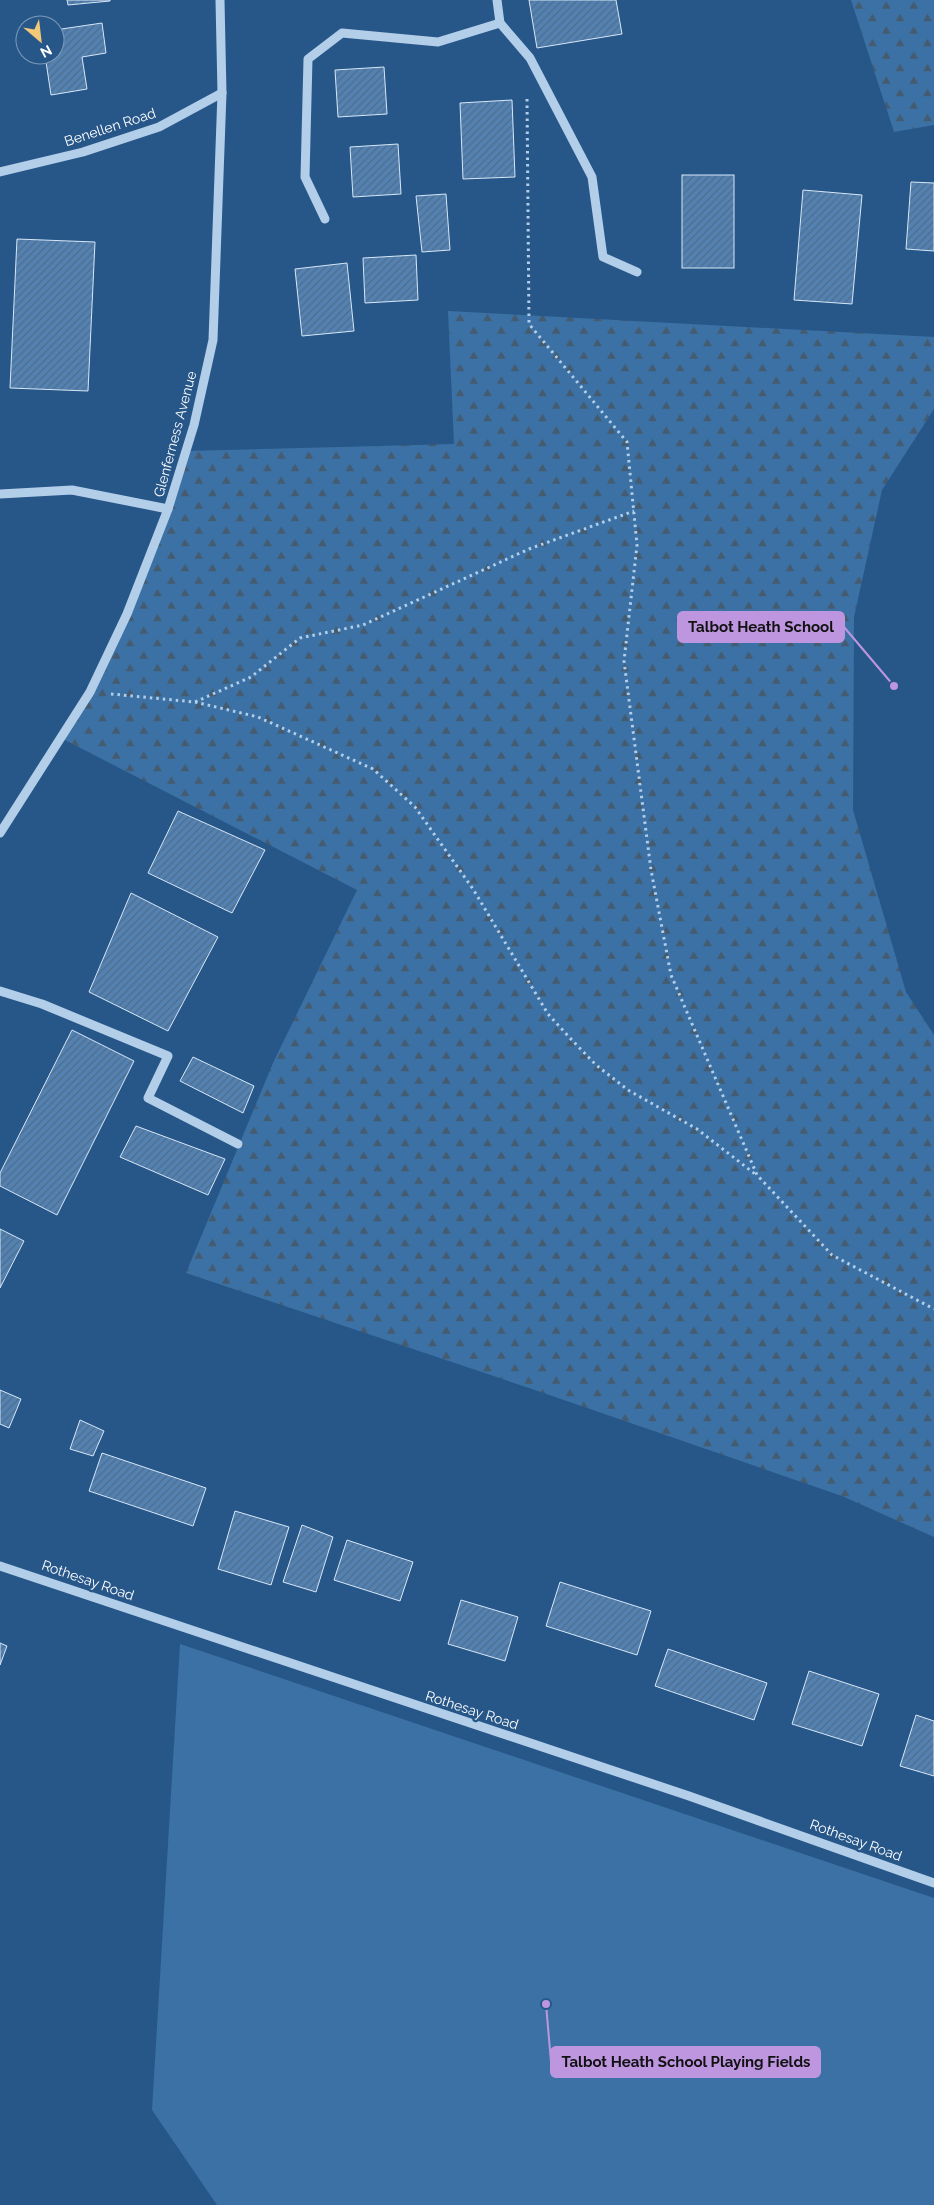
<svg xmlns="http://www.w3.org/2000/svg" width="934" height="2205" font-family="Raleway,sans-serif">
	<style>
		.forest { fill: url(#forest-firs) }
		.park { fill: #3b71a5 }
		.building { fill: url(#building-hatch); stroke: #d7e7f7 }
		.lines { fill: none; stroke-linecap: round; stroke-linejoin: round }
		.path { stroke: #b3cee9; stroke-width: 3; stroke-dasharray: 2.5 4; stroke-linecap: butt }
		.minor { stroke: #b3cee9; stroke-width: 9 }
		.labels { text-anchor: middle; stroke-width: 5; stroke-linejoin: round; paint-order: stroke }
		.street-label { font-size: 14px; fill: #fff; stroke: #275789 }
		.leader { fill: none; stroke: #bd96df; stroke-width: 2 }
		.callout-dot { fill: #bd96df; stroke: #275789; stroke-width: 2 }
		.callout { fill: #bd96df; stroke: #bd96df; stroke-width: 2 }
		.callout-label { font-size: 15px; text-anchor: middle; font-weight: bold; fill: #111 }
	</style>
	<defs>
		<pattern id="forest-firs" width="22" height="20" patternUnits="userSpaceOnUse" patternTransform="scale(1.25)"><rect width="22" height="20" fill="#3b71a5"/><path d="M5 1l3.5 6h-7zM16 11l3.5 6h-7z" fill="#455b70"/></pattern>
		<pattern id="building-hatch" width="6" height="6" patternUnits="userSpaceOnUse" patternTransform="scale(1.25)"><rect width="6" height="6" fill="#5382b2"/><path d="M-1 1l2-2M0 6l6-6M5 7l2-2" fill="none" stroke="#506c89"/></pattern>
	</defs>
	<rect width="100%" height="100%" fill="#275789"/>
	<g class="forest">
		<path d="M851,0H934V125L894,132Z"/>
		<path d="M448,311L934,337V409L882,490L854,617L853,810L906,992L934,1035V1537L842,1496L532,1389L186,1273L273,1063L357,890L61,738L127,614L186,451L454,444Z"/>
	</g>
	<path class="park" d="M180,1644L934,1898V2205H217L152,2110Z"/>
	<g class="building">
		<path d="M67,0H110V1L68,5Z"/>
		<path d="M529,0H616L622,34L537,48Z"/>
		<path d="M102,23L106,53L82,57L87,89L51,95L45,55H55V30Z"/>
		<path d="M384,67L387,114L338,117L335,70Z"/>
		<path d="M512,100L515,177L463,179L460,103Z"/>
		<path d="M398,144L401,194L353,197L350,147Z"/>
		<rect x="682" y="175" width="52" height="93"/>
		<path d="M911,182L934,183V251L906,249Z"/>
		<path d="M803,190L862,195L852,304L794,300Z"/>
		<path d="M446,194L450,250L422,252L416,196Z"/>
		<path d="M17,239L95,242L88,391L10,388Z"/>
		<path d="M416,255L418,300L365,303L363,258Z"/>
		<path d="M347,263L354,331L302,336L295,269Z"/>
		<path d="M178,811L265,850L232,913L148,873Z"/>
		<path d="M131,893L218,937L168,1031L89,992Z"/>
		<path d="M72,1030L134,1061L57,1215L0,1186V1173Z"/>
		<path d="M193,1057L254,1086L243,1113L180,1081Z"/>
		<path d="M136,1126L225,1159L208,1195L120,1157Z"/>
		<path d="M0,1229L24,1241L0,1288Z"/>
		<path d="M0,1390L21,1399L9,1428L0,1424Z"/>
		<path d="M80,1420L104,1431L93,1456L70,1449Z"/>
		<path d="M102,1453L206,1488L193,1526L89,1491Z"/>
		<path d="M235,1511L289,1527L271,1585L218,1569Z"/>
		<path d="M302,1525L333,1537L316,1592L283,1582Z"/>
		<path d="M347,1540L413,1562L400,1601L334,1580Z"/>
		<path d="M560,1582L651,1611L637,1655L546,1626Z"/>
		<path d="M461,1600L518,1617L505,1661L448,1644Z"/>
		<path d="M0,1643L7,1646L0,1665Z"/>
		<path d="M668,1649L767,1683L754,1720L655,1686Z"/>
		<path d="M809,1671L879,1694L862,1746L792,1724Z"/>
		<path d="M916,1715L934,1721V1776L900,1766Z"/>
	</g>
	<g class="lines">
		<g class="path">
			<path d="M527,99L529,324L627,442L637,545L624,661L651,870L671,975L757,1175L832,1255L934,1309"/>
			<path d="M111,694L195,702L251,677L300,638L363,625L529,549L634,511"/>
			<path d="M195,702L258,717L373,769L415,807L473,889L548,1014L570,1038L596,1065L628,1090L697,1129L755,1174"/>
		</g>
		<g class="minor">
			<path d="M497,0L500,23L530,58L592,177L603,257L637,272"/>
			<path d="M0,172L83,152L159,127L222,93"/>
			<path d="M325,219L305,177L308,59L342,33L438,42L500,23"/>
			<path d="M0,494L72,490L168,509"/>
			<path d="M0,833L90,692L127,614L168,509L194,425L213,340L222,93L220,0"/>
			<path d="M0,991L42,1004L168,1056L148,1098L238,1144"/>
			<path d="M0,1566L689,1796L934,1883"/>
		</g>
	</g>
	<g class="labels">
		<g class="street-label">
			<text transform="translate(110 127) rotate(-18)" y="5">Benellen Road</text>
			<text transform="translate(175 434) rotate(-75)" y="5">Glenferness Avenue</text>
			<text transform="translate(88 1580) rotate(19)" y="5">Rothesay Road</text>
			<text transform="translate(472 1710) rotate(18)" y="5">Rothesay Road</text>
			<text transform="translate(856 1840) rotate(20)" y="5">Rothesay Road</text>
		</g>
	</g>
	<path class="leader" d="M894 686L844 627M546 2004L551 2062"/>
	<g class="callout-dot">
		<circle cx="894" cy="686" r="5"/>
		<circle cx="546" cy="2004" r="5"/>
	</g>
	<g class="callout">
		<rect x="678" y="612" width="166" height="30" rx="5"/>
		<rect x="551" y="2047" width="269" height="30" rx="5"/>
	</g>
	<g class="callout-label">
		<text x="761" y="632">Talbot Heath School</text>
		<text x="686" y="2067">Talbot Heath School Playing Fields</text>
	</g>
	<g transform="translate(40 40) rotate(152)"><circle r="24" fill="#275789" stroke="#7d9ab8"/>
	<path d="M0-4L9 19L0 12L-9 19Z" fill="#f2c879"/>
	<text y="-8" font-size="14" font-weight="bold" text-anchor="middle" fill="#ffffff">N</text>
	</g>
</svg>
